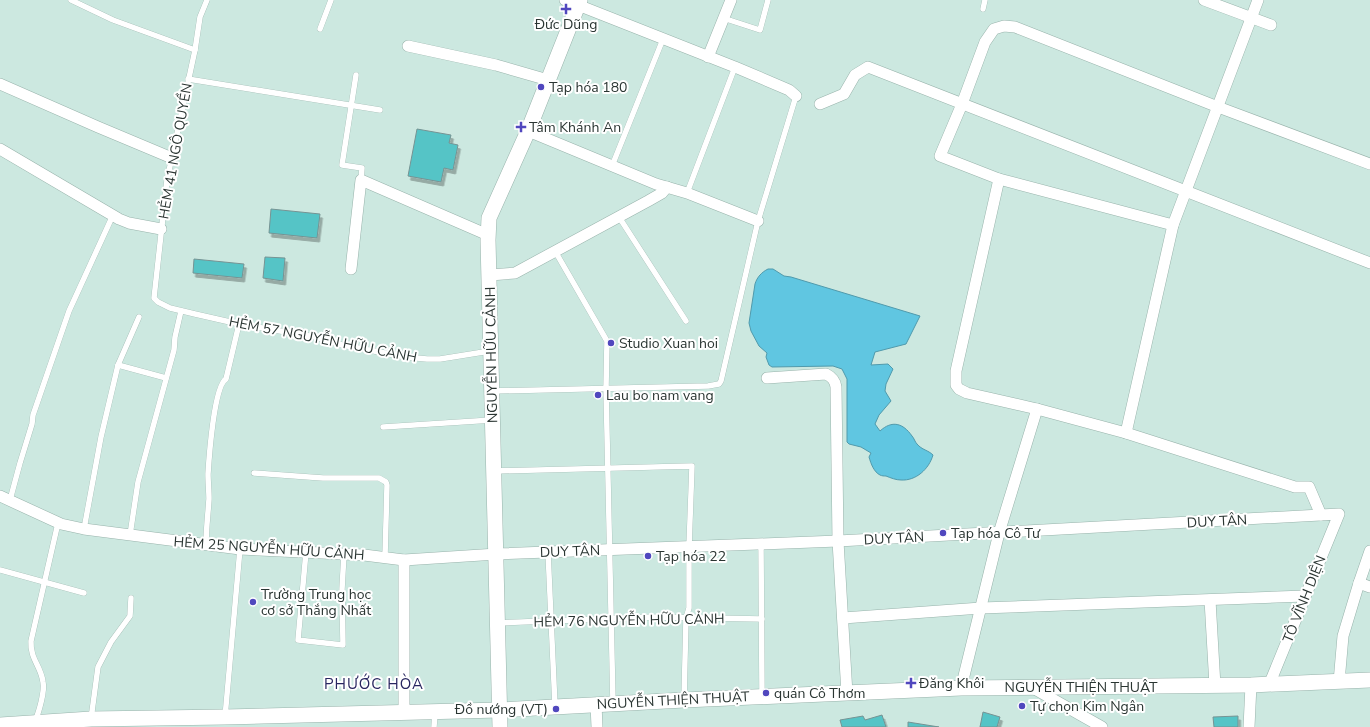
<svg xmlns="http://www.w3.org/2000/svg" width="1370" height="727" font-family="'Nunito Sans',sans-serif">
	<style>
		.water { fill: #60c6e1; stroke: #509aac }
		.building { fill: #54c4c6; stroke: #769393; filter: url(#shadow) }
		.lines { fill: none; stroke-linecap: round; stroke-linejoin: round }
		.lane-casing { stroke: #98b3ab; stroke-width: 6 }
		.street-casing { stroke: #98b3ab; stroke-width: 12 }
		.secondary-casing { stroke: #98b3ab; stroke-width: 16 }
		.lane { stroke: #fff; stroke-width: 5.5 }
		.street { stroke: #fff; stroke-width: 11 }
		.secondary { stroke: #fff; stroke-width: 15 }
		.poi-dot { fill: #5047be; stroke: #fff; stroke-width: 1.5 }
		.labels { text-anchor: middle; stroke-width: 4; stroke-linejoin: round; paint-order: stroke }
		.poi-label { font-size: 14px; fill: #2a3532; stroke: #fff; text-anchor: start }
		.street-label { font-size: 14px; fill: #2a3532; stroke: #fff }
		.neighbourhood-label { font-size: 15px; letter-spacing: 1px; fill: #282660; stroke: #fff }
	</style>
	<defs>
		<filter id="shadow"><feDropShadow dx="2.5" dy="4" stdDeviation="0" flood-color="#0004"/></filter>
	</defs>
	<rect width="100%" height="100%" fill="#cce8e0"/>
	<path class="water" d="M768,269H773L784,276L791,277L920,316L906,344L875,352L871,365L888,364L893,369L886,384L885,391L891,401L879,415L875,424L880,431C892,420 903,423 912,436C914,438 915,442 917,444C922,450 928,450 933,455C929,469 916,481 901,480C896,480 891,478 886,476C884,476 882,476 880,475C874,472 871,464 869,457L871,453L861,447L849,444L847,442V379L842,369L833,366L772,367L769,365L766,357L767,353L759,346L751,331L749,323L755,284C757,277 762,272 768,269Z"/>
	<g class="building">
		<path d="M417,129L451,135L449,143L458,145L453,170L444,168L441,182L408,176Z"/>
		<path d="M271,209L320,214L317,238L269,233Z"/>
		<path d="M265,257L285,258L283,281L263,278Z"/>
		<path d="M194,259L244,264L242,278L193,273Z"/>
		<path d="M983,712L1000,717L997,727H980Z"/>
		<path d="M882,715L886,727H842L840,720L863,716L865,720Z"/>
		<path d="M1238,716V727H1214L1213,717Z"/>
		<path d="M908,722L939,727H908Z"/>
	</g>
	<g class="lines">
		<defs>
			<g id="lane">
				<path d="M71,0L113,20L195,50"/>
				<path d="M207,0L200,17L195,50L167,180L154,298L158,302L170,308L195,314L239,324L315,337L342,345L406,357L427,359H440L490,351"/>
				<path d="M983,9L985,0"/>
				<path d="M723,18L760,30L768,0"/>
				<path d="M320,29L331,0"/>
				<path d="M356,75L342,165L362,168L361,180"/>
				<path d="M188,79L380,110"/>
				<path d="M612,166L663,39"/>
				<path d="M687,193L735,67"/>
				<path d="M619,217L686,321"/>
				<path d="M555,251L607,341L606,388L613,703"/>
				<path d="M118,365L166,378"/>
				<path d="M492,391L708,386L719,384L721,381L758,221L796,96"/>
				<path d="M383,427L492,420"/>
				<path d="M495,471L692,466L689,547V608L686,618L684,700"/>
				<path d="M254,473L323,478H379L386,482L387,485L385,557"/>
				<path d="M10,500L20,463L32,424L33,415L69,311L113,215"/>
				<path d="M84,529L101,437L118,365L139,317"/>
				<path d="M130,535L138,482L174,350L175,337L181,311"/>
				<path d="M761,544L762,696"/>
				<path d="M206,545C206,530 208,514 209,499C209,491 208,482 208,474C209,458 214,386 226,379L239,324"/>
				<path d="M306,552L298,640L343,645L342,589L344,554"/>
				<path d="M548,552L555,706"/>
				<path d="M0,570L84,593"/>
				<path d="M497,623L653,617L762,619"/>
				<path d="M225,717L240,549"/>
				<path d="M91,719L98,667L111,642L130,616L131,598"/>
				<path d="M35,721C39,712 45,691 43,682C41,666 30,659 31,641L58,523"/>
				<path d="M434,727L435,713"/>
			</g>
			<g id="street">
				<path d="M565,0L735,67L789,90L796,96"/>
				<path d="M1204,0L1271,25"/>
				<path d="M408,46L496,65L548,80"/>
				<path d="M708,57L731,0"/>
				<path d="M0,84L98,127L172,158"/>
				<path d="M820,104L844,94L855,75L868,67L1370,263"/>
				<path d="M528,131L656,184L687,193L758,221"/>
				<path d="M0,149L119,219L129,223L161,229"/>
				<path d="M1173,225L999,179L940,156L962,104L985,42L994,29L1004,26L1015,27L1218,107L1370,164"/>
				<path d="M351,269L361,180L488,235"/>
				<path d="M490,275L515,273L648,201L662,193L667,187"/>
				<path d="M767,378L826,374C832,377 835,380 836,387L838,541L847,694"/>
				<path d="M1037,409L1126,433L1295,487H1309L1321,515"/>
				<path d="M1126,433L1173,225L1258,0"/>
				<path d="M0,496L61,524L84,529L240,549L364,555L404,560L497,554L838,541L1339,514L1269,685"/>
				<path d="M404,560V713"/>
				<path d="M1359,583L1370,587"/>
				<path d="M1210,600L1215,686"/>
				<path d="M843,618L981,608L1305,596"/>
				<path d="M1339,682L1343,636L1359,583L1370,551"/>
				<path d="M961,688L999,533L1037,409L967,393L959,389L956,385V371L999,179"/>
				<path d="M1033,688L1102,727"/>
				<path d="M596,704L597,727"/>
				<path d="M1249,727L1251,685"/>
			</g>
			<g id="secondary">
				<path d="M0,725L91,719L225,717L499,710L684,700L961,688L1251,685L1370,680"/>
				<path d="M500,727L488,240L489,218L528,131L580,0"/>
			</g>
		</defs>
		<use href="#lane" class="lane-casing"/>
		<use href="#street" class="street-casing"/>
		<use href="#secondary" class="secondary-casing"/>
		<use href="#lane" class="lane"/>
		<use href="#street" class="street"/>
		<use href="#secondary" class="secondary"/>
	</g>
	<g class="poi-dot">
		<path d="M564 3h4v4h4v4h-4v4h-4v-4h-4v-4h4z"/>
		<circle cx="541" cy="87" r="4"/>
		<path d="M519 121h4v4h4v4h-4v4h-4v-4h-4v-4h4z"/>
		<circle cx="611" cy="343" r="4"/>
		<circle cx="598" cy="395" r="4"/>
		<circle cx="943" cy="533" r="4"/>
		<circle cx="648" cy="556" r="4"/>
		<circle cx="253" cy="602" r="4"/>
		<path d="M909 677h4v4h4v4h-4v4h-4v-4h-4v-4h4z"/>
		<circle cx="766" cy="693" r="4"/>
		<circle cx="1022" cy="706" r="4"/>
		<circle cx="556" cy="709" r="4"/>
	</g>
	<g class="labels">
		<g class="poi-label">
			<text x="566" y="29" text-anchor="middle">Đức Dũng</text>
			<text x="549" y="92">Tạp hóa 180</text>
			<text x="529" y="132">Tâm Khánh An</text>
			<text x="619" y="348">Studio Xuan hoi</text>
			<text x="606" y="400">Lau bo nam vang</text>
			<text x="951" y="538">Tạp hóa Cô Tư</text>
			<text x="656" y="561">Tạp hóa 22</text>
			<text x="261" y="599">Trường Trung học<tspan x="261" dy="16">cơ sở Thắng Nhất</tspan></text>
			<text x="919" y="688">Đăng Khôi</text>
			<text x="774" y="698">quán Cô Thơm</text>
			<text x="1030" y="711">Tự chọn Kim Ngân</text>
			<text x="548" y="714" text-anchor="end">Đồ nướng (VT)</text>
		</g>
		<g class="street-label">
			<text transform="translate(175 151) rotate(-80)" y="5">HẺM 41 NGÔ QUYỀN</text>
			<text transform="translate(323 339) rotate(11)" y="5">HẺM 57 NGUYỄN HỮU CẢNH</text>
			<text transform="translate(491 355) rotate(-91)" y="5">NGUYỄN HỮU CẢNH</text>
			<text transform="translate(1217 521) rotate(-3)" y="5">DUY TÂN</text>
			<text transform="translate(894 538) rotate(-3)" y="5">DUY TÂN</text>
			<text transform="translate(269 548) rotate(4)" y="5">HẺM 25 NGUYỄN HỮU CẢNH</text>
			<text transform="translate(570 551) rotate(-2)" y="5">DUY TÂN</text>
			<text transform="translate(1304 599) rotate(-68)" y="5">TÔ VĨNH DIỆN</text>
			<text transform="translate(629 620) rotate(-1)" y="5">HẺM 76 NGUYỄN HỮU CẢNH</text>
			<text x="1081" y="692">NGUYỄN THIỆN THUẬT</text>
			<text transform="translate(673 700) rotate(-3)" y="5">NGUYỄN THIỆN THUẬT</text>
		</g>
		<g class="neighbourhood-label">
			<text x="374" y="689">PHƯỚC HÒA</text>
		</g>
	</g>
</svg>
